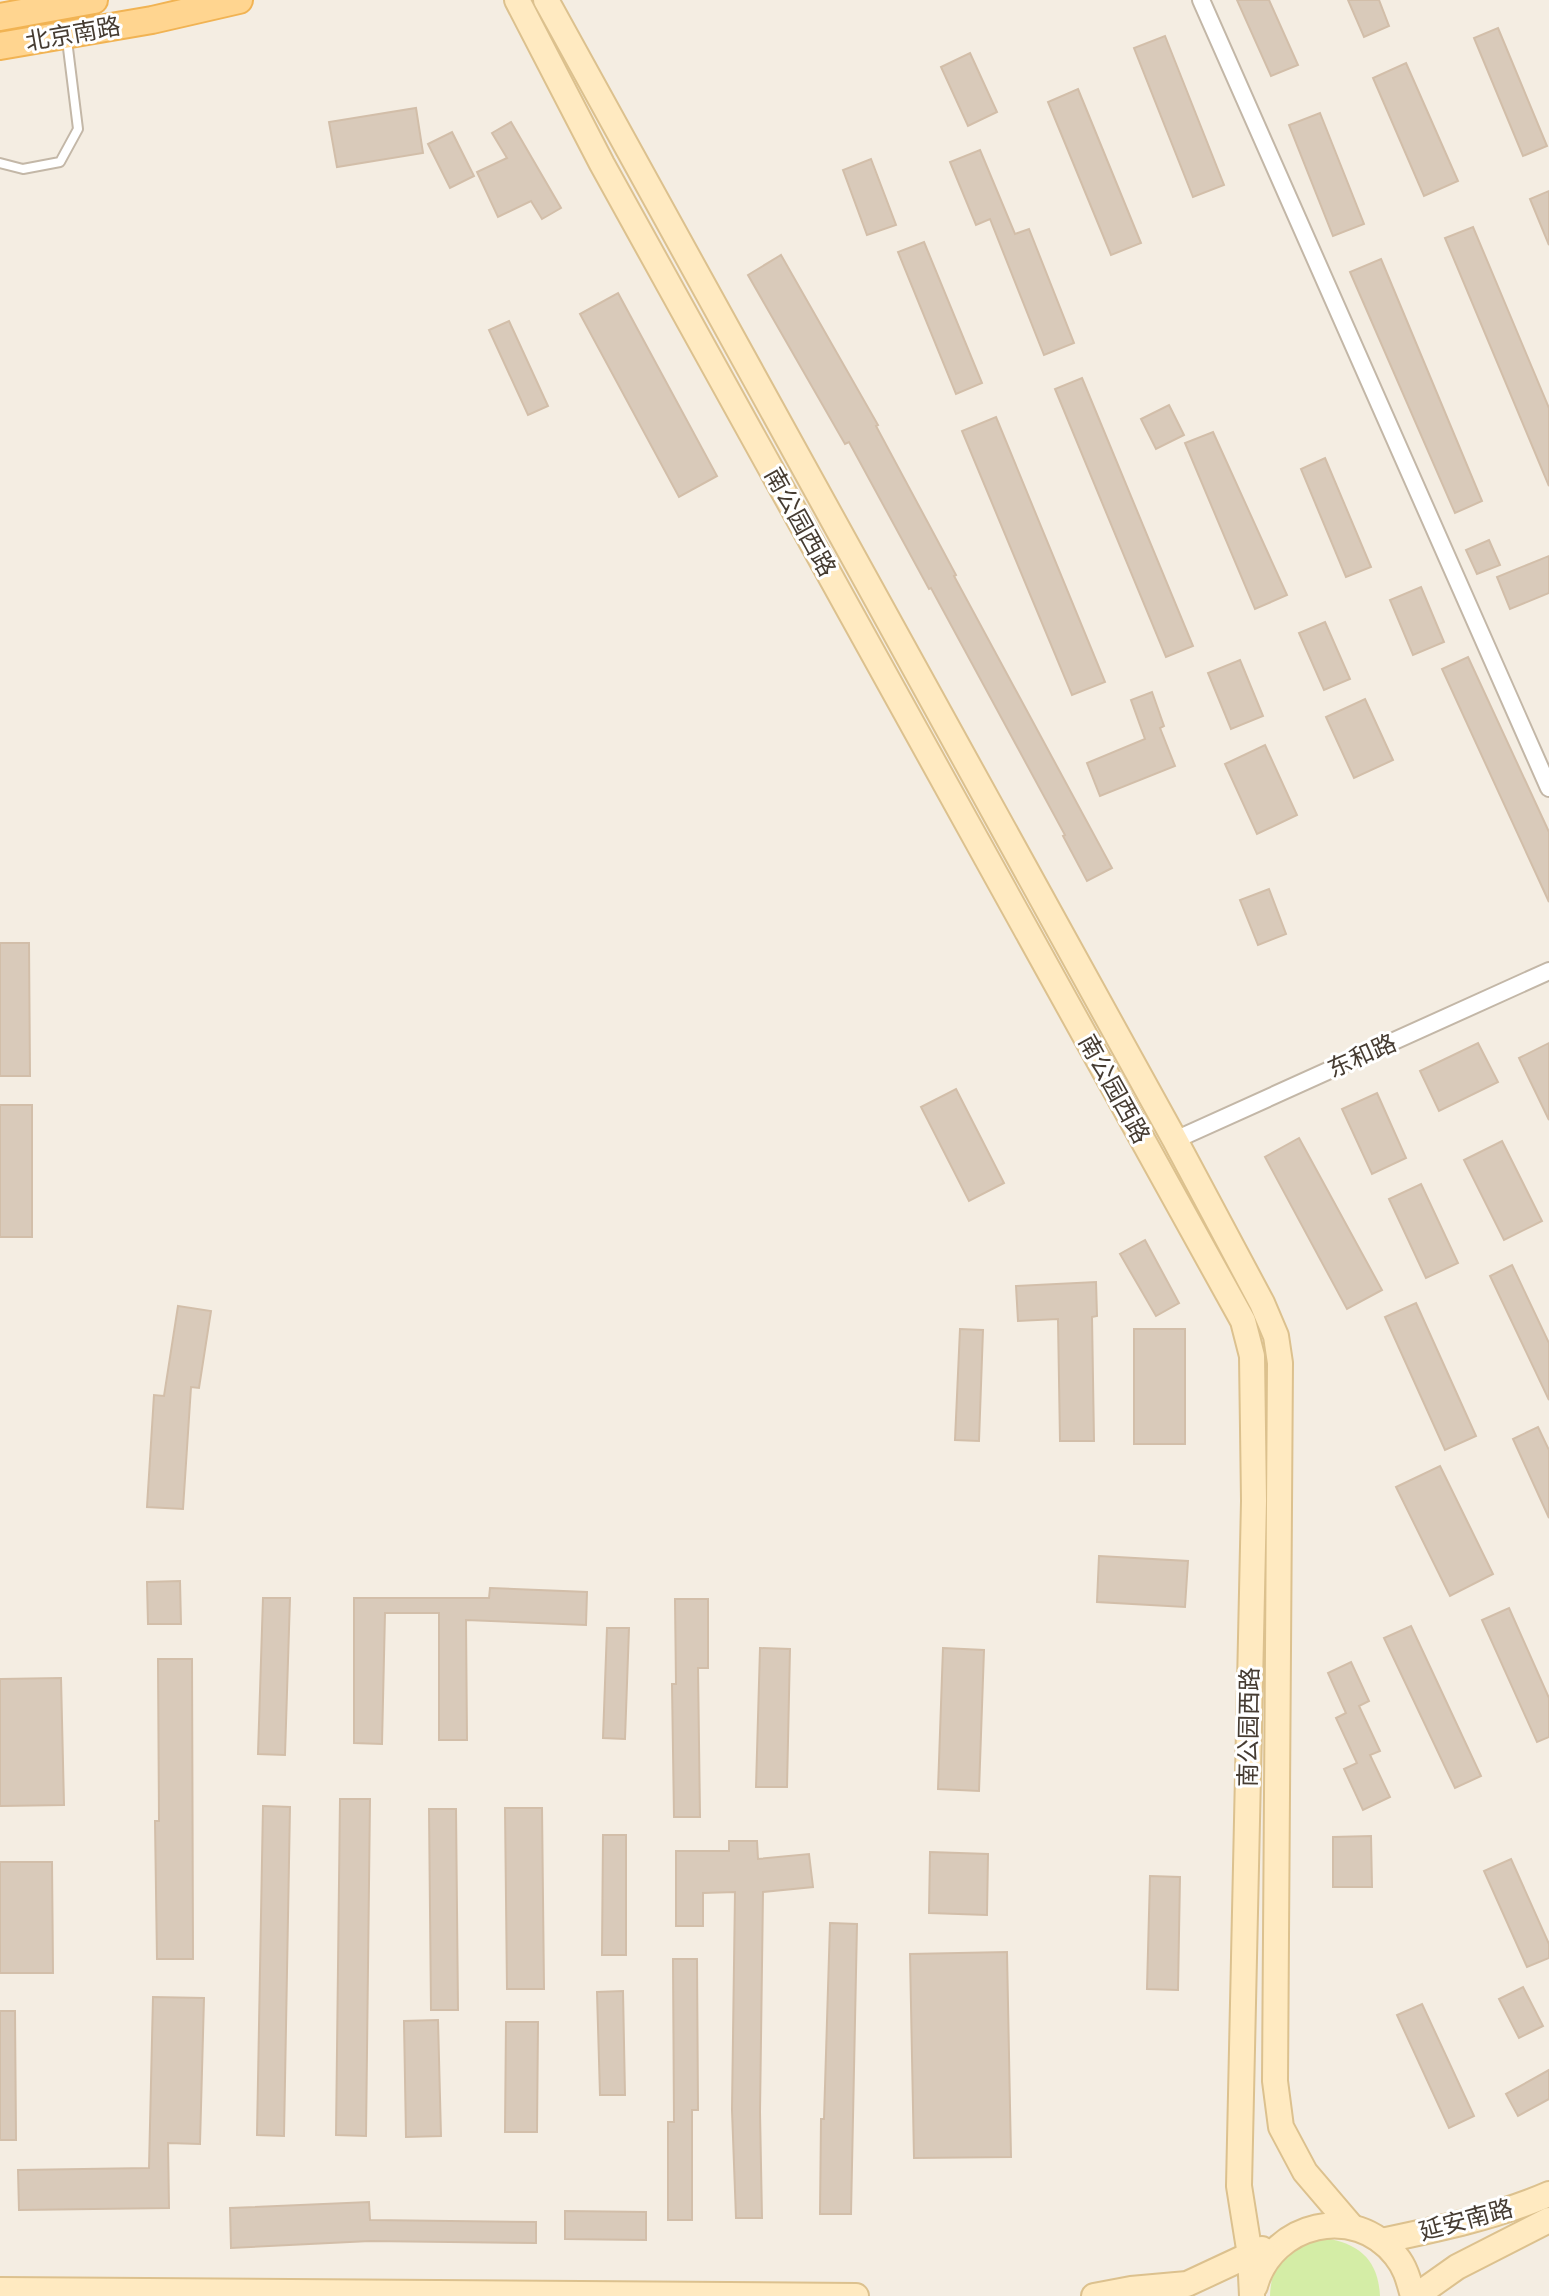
<svg xmlns="http://www.w3.org/2000/svg" width="1549" height="2296" font-family="'Archivo Narrow','Noto Sans SC',sans-serif">
	<style>
		.green { fill: #d4eda6 }
		.building { fill: #d9caba; stroke: #d2bea9; stroke-width: 2 }
		.lines { fill: none; stroke-linecap: round; stroke-linejoin: round }
		.lane-casing { stroke: #c3b7a7; stroke-width: 12 }
		.street-casing { stroke: #c3b7a7; stroke-width: 20 }
		.secondary-casing { stroke: #dcc18e; stroke-width: 28 }
		.primary-casing { stroke: #f1b353; stroke-width: 30 }
		.lane { stroke: #fff; stroke-width: 8 }
		.street { stroke: #fff; stroke-width: 16 }
		.secondary { stroke: #ffeac1; stroke-width: 24 }
		.primary { stroke: #ffd590; stroke-width: 26 }
		.labels { text-anchor: middle; stroke-width: 6; stroke-linejoin: round; paint-order: stroke }
		.street-label { font-size: 24px; fill: #463c32; stroke: #fff }
	</style>
	<rect width="100%" height="100%" fill="#f4ede2"/>
	<path class="green" d="M1325,2238C1360,2244 1378,2260 1380,2296H1270C1271,2259 1291,2243 1325,2238Z"/>
	<g class="building">
		<path d="M1237,0H1269L1298,65L1271,76Z"/>
		<path d="M1348,0H1379L1389,26L1364,37Z"/>
		<path d="M1498,28L1547,146L1523,156L1474,38Z"/>
		<path d="M1165,36L1224,185L1193,197L1134,48Z"/>
		<path d="M970,53L997,112L968,126L941,67Z"/>
		<path d="M1406,63L1458,181L1424,196L1373,78Z"/>
		<path d="M1078,89L1141,243L1111,255L1048,102Z"/>
		<path d="M416,108L423,153L337,167L329,122Z"/>
		<path d="M1320,113L1364,224L1333,236L1289,125Z"/>
		<path d="M511,122L561,208L542,219L531,201L498,217L477,172L507,158L492,133Z"/>
		<path d="M452,132L474,176L450,188L428,144Z"/>
		<path d="M980,150L1015,234L1029,229L1074,343L1044,355L990,219L976,225L950,162Z"/>
		<path d="M871,159L896,225L867,235L843,170Z"/>
		<path d="M1549,191V245L1530,199Z"/>
		<path d="M1473,227L1549,408V486L1445,238Z"/>
		<path d="M924,242L982,383L956,394L898,252Z"/>
		<path d="M781,255L878,425L876,426L956,575L954,576L1112,868L1087,881L1063,836L1065,835L931,588L929,589L849,442L845,444L748,275Z"/>
		<path d="M1381,259L1482,501L1455,513L1350,272Z"/>
		<path d="M618,293L717,476L679,497L580,314Z"/>
		<path d="M509,321L548,406L528,415L489,330Z"/>
		<path d="M1082,378L1193,646L1166,657L1055,389Z"/>
		<path d="M1169,405L1184,435L1156,449L1141,419Z"/>
		<path d="M996,417L1105,682L1072,695L962,431Z"/>
		<path d="M1213,432L1287,595L1255,609L1185,443Z"/>
		<path d="M1325,458L1371,567L1346,577L1301,469Z"/>
		<path d="M1489,540L1500,565L1477,574L1466,550Z"/>
		<path d="M1549,556V593L1510,609L1497,577Z"/>
		<path d="M1421,587L1444,642L1413,655L1390,600Z"/>
		<path d="M1325,622L1350,679L1324,690L1299,633Z"/>
		<path d="M1468,657L1549,832V902L1442,669Z"/>
		<path d="M1240,660L1263,716L1231,729L1208,673Z"/>
		<path d="M1152,692L1164,726L1160,728L1175,766L1100,796L1087,763L1145,739L1131,700Z"/>
		<path d="M1365,699L1393,760L1354,778L1326,717Z"/>
		<path d="M1265,745L1297,815L1257,834L1225,764Z"/>
		<path d="M1269,889L1286,934L1258,945L1240,900Z"/>
		<path d="M0,943H29L30,1076H0Z"/>
		<path d="M1478,1043L1498,1082L1439,1111L1420,1071Z"/>
		<path d="M1549,1043V1120L1519,1058Z"/>
		<path d="M956,1089L1004,1183L969,1201L921,1107Z"/>
		<path d="M1377,1093L1406,1158L1372,1174L1342,1109Z"/>
		<rect x="0" y="1105" width="32" height="132"/>
		<path d="M1299,1138L1382,1290L1347,1309L1265,1157Z"/>
		<path d="M1502,1141L1542,1221L1504,1240L1464,1160Z"/>
		<path d="M1421,1184L1458,1263L1426,1278L1389,1199Z"/>
		<path d="M1145,1240L1179,1303L1156,1316L1120,1254Z"/>
		<path d="M1512,1265L1549,1343V1400L1490,1276Z"/>
		<path d="M1096,1282L1097,1316L1092,1317L1094,1441H1060L1058,1319L1018,1321L1016,1286Z"/>
		<path d="M1416,1303L1476,1436L1445,1450L1385,1317Z"/>
		<path d="M178,1306L211,1311L199,1388L191,1387L183,1509L147,1507L154,1395L164,1396Z"/>
		<path d="M960,1329L983,1330L979,1441L955,1440Z"/>
		<rect x="1134" y="1329" width="51" height="115"/>
		<path d="M1538,1427L1549,1450V1518L1513,1439Z"/>
		<path d="M1440,1466L1493,1574L1450,1596L1396,1487Z"/>
		<path d="M1099,1556L1188,1561L1185,1607L1097,1602Z"/>
		<path d="M180,1581L181,1624H148L147,1582Z"/>
		<path d="M490,1588L587,1592L586,1625L466,1620L467,1740H439V1613H385L382,1744L354,1743V1598H489Z"/>
		<path d="M263,1598H290L285,1755L258,1754Z"/>
		<path d="M675,1599H708V1668H698L700,1817H674L672,1684H676Z"/>
		<path d="M1509,1608L1549,1698V1737L1537,1742L1482,1620Z"/>
		<path d="M1411,1626L1481,1776L1455,1788L1384,1638Z"/>
		<path d="M607,1628H629L625,1739L603,1738Z"/>
		<path d="M760,1648L790,1649L787,1787H756Z"/>
		<path d="M943,1648L984,1650L979,1791L938,1789Z"/>
		<path d="M158,1659H192L193,1959H157L155,1821H159Z"/>
		<path d="M1351,1662L1369,1701L1359,1706L1380,1751L1370,1755L1390,1797L1363,1810L1344,1769L1357,1763L1336,1718L1346,1713L1328,1673Z"/>
		<path d="M61,1678L64,1805L0,1806V1679Z"/>
		<path d="M340,1799H370L366,2136L336,2135Z"/>
		<path d="M263,1806L290,1807L284,2136L257,2135Z"/>
		<path d="M505,1808H542L544,1989H507Z"/>
		<path d="M429,1809H456L458,2010H431Z"/>
		<path d="M603,1835H626V1955H602Z"/>
		<path d="M1371,1836L1372,1887H1333V1837Z"/>
		<path d="M729,1841H757L758,1859L809,1854L813,1887L763,1892L760,2112L762,2218H736L732,2110L735,1892L703,1893V1926H676V1851H729Z"/>
		<path d="M930,1852L988,1854L987,1915L929,1913Z"/>
		<path d="M1511,1859L1549,1944V1958L1527,1967L1484,1871Z"/>
		<path d="M0,1862H52L53,1973H0Z"/>
		<path d="M1150,1876L1180,1877L1178,1990L1147,1989Z"/>
		<path d="M830,1923L857,1924L851,2214H820L821,2119H824Z"/>
		<path d="M1007,1952L1011,2157L914,2158L910,1954Z"/>
		<path d="M673,1959H697L698,2110H692V2220H668V2122H674Z"/>
		<path d="M1523,1987L1543,2026L1519,2038L1499,1999Z"/>
		<path d="M623,1991L625,2095H600L597,1992Z"/>
		<path d="M153,1997L204,1998L200,2144L168,2143L169,2208L19,2210L18,2170L149,2168Z"/>
		<path d="M1422,2004L1474,2116L1449,2128L1397,2015Z"/>
		<path d="M0,2011H15L16,2140H0Z"/>
		<path d="M438,2020L441,2136L406,2137L404,2021Z"/>
		<path d="M506,2022H538L537,2132H505Z"/>
		<path d="M1549,2070V2099L1518,2116L1506,2094Z"/>
		<path d="M369,2202L370,2220L536,2222V2243L370,2241L231,2248L230,2208Z"/>
		<path d="M565,2211L646,2212V2240L565,2239Z"/>
	</g>
	<g class="lines">
		<defs>
			<path id="lane" d="M0,163L23,169L60,162L78,129L67,40"/>
			<g id="street">
				<path d="M1201,0L1549,788"/>
				<path d="M1175,1140L1549,971"/>
			</g>
			<g id="secondary">
				<path d="M517,0L602,164L1243,1321L1252,1356L1254,1501L1239,2186L1250,2255L1252,2296"/>
				<path d="M546,0L1175,1140L1262,1303L1276,1336L1280,1363L1275,2081L1281,2127L1305,2172L1352,2227"/>
				<path d="M1381,2241C1438,2229 1496,2217 1549,2194"/>
				<path d="M1255,2286C1272,2223 1355,2203 1396,2256C1406,2268 1409,2282 1413,2296"/>
				<path d="M0,2290L856,2296"/>
				<path d="M1094,2296L1131,2289L1187,2284L1262,2249"/>
				<path d="M1416,2296L1457,2267L1549,2220"/>
			</g>
			<g id="primary">
				<path d="M0,17L94,0"/>
				<path d="M0,46L152,20L239,0"/>
			</g>
		</defs>
		<use href="#lane" class="lane-casing"/>
		<use href="#street" class="street-casing"/>
		<use href="#secondary" class="secondary-casing"/>
		<use href="#primary" class="primary-casing"/>
		<use href="#lane" class="lane"/>
		<use href="#street" class="street"/>
		<use href="#secondary" class="secondary"/>
		<use href="#primary" class="primary"/>
	</g>
	<g class="labels">
		<g class="street-label">
			<text transform="translate(73 34) rotate(-10)" y="8">北京南路</text>
			<text transform="translate(800 522) rotate(61)" y="8">南公园西路</text>
			<text transform="translate(1362 1056) rotate(-24)" y="8">东和路</text>
			<text transform="translate(1114 1089) rotate(61)" y="8">南公园西路</text>
			<text transform="translate(1249 1727) rotate(-89)" y="8">南公园西路</text>
			<text transform="translate(1466 2220) rotate(-15)" y="8">延安南路</text>
		</g>
	</g>
</svg>
